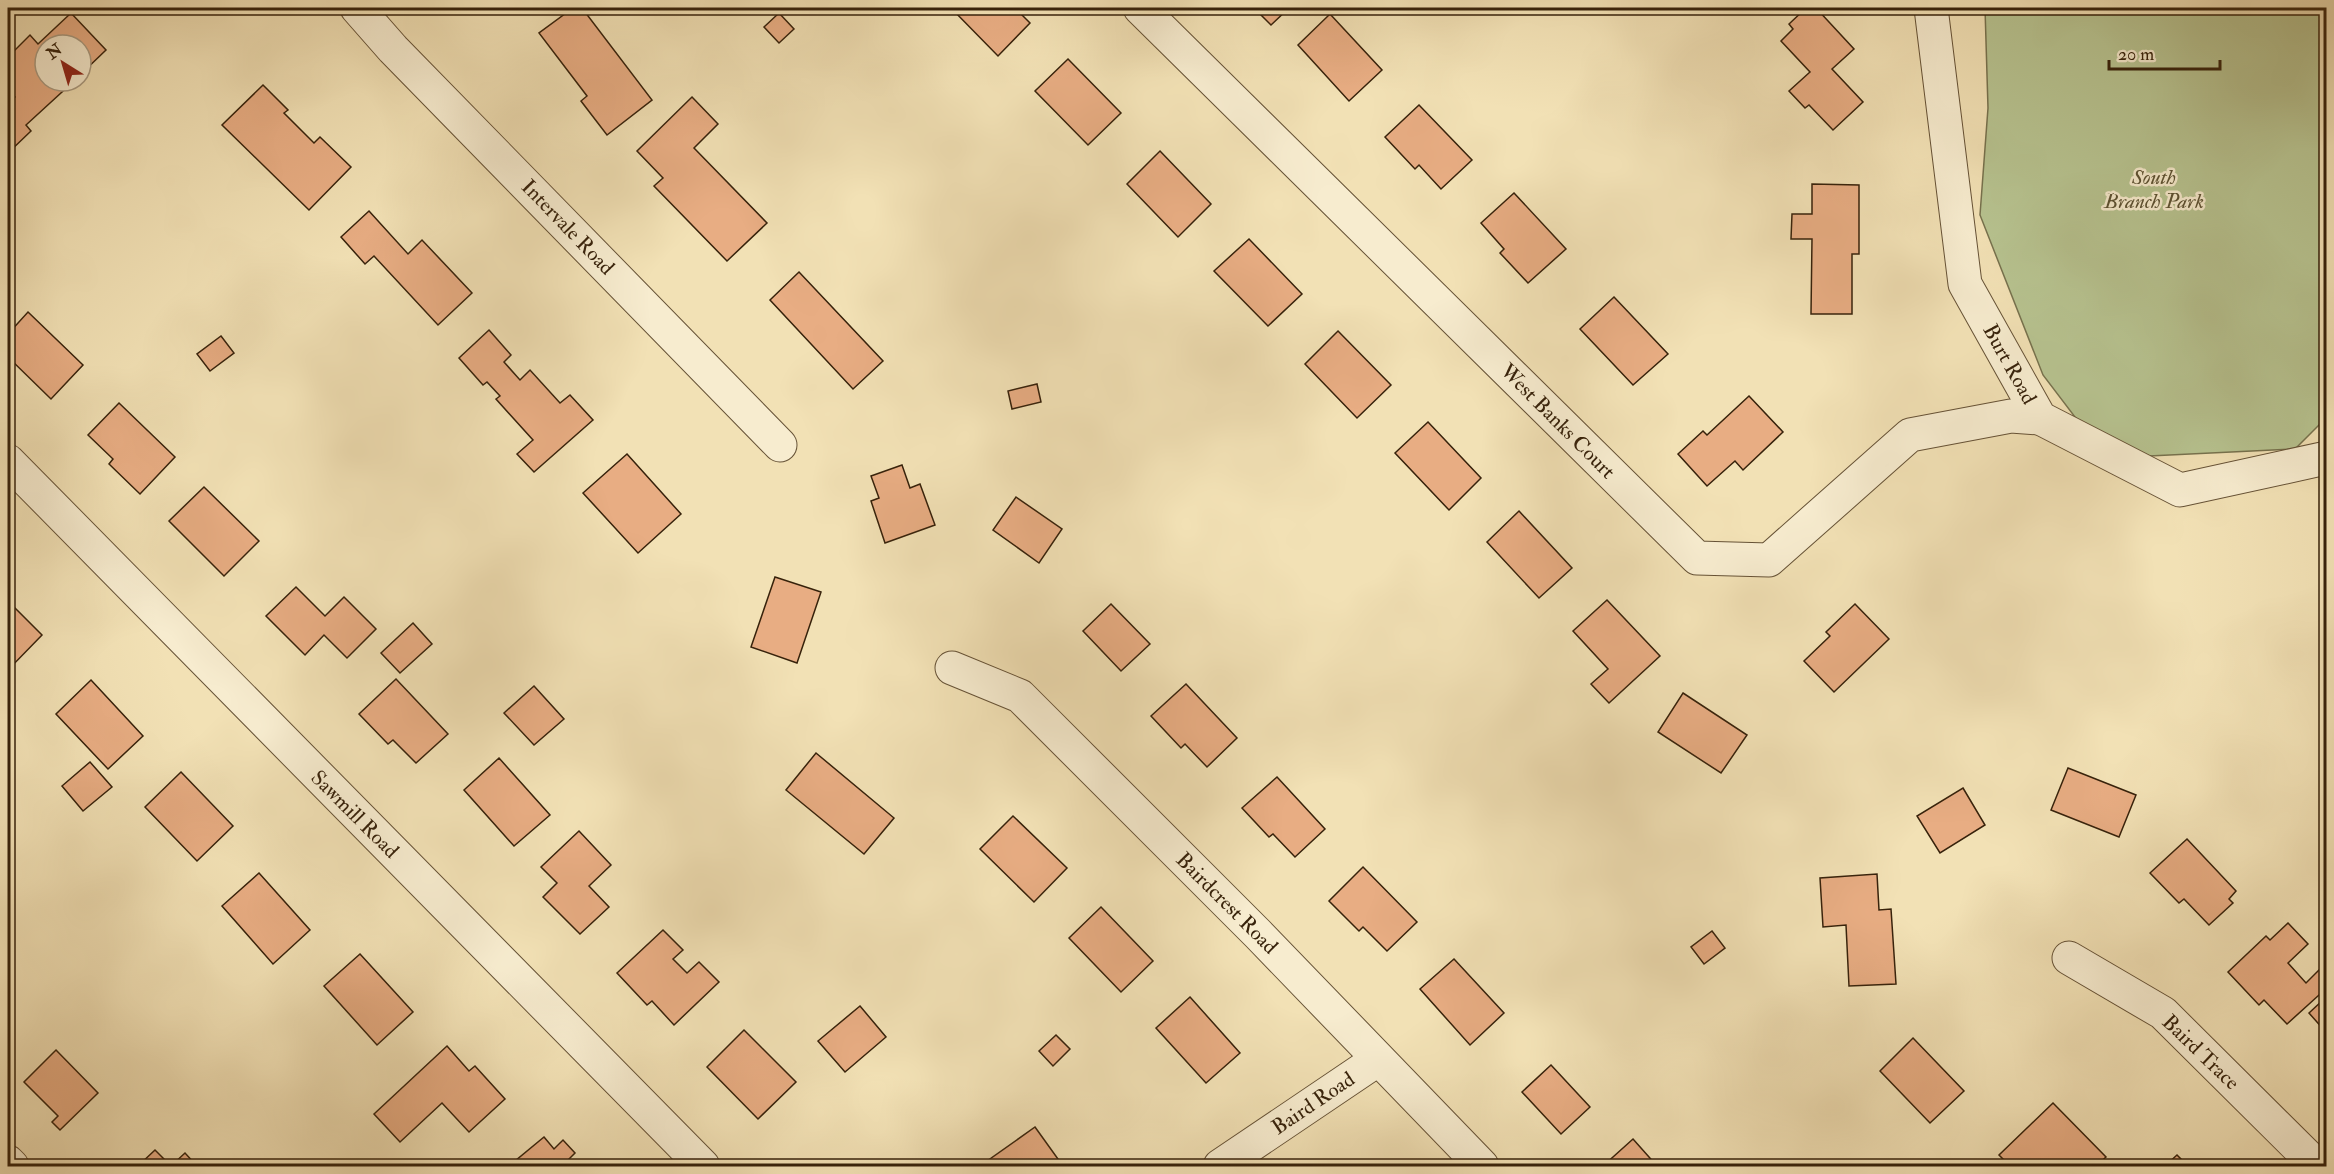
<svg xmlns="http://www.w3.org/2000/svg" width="2334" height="1174" font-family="'IM FELL Double Pica',serif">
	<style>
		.green { fill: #b7c390; stroke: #77724e; stroke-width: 1.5 }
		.building { fill: #e8ad83; stroke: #37220b; stroke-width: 1.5 }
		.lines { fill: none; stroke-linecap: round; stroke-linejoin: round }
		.minor-casing { stroke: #665236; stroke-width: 35 }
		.minor { stroke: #f7eccf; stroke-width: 33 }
		.labels { text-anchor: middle; stroke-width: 5; stroke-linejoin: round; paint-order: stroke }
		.park-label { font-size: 21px; font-style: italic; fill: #5d5233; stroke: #f7eccf }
		.street-label { font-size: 21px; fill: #37220b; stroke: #f7eccf }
	</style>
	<rect width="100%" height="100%" fill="#f2e1b5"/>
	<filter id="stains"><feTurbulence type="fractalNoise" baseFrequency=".00333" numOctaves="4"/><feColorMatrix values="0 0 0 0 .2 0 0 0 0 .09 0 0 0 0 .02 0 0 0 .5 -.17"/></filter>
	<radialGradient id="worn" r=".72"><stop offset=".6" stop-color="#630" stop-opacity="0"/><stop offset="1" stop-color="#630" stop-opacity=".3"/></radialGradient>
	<path class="green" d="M1985,8H2326V418L2295,449L2149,456L2081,425L2043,375L1980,215L1988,108Z"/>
	<g class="building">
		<path d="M573,8H582L652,100L607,135L581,101L587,96L539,33Z"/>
		<path d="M951,8H1015L1030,23L998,56Z"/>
		<path d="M1254,8H1289L1271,25Z"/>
		<path d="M1806,8H1816L1854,49L1832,69L1863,102L1833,130L1809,105L1805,108L1789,91L1810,72L1781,41L1793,29L1789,24Z"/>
		<path d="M71,13L106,50L81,74V45H45V81H74L26,125L31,131L8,153V103L15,97L8,90V57L30,35L38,44Z"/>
		<path d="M779,13L794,29L779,43L764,27Z"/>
		<path d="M1330,14L1382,70L1349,101L1298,45Z"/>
		<path d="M1068,59L1121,113L1088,145L1035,91Z"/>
		<path d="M263,85L288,110L284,113L314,143L320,137L351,167L309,210L222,125Z"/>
		<path d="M692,97L718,124L694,148L767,223L727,261L654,186L663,178L637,151Z"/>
		<path d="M1419,105L1472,160L1441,189L1419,165L1415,169L1385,137Z"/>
		<path d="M1160,151L1211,204L1178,237L1127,184Z"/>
		<path d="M1812,184L1859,185V254H1852V314H1811L1812,239H1791L1792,214H1812Z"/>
		<path d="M1514,193L1566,249L1528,283L1500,253L1504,249L1481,223Z"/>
		<path d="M369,211L408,254L422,240L472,293L438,325L374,256L365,264L341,237Z"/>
		<path d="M1249,239L1302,294L1268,326L1214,271Z"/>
		<path d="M799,272L883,361L853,389L770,300Z"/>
		<path d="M1614,297L1668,354L1633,385L1580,329Z"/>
		<path d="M28,312L83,365L51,399L8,357V334Z"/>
		<path d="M489,330L511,355L504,362L520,380L530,370L560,403L570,395L593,420L534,472L517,454L533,440L496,399L500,396L487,382L483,385L459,358Z"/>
		<path d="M1338,331L1391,385L1357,418L1305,364Z"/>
		<path d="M221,336L234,353L210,371L197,354Z"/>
		<path d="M1037,384L1041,402L1012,409L1008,391Z"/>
		<path d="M1749,396L1783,432L1743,470L1735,461L1707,486L1678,454L1703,431L1707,435Z"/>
		<path d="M119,403L175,457L140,494L109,464L113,459L88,435Z"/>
		<path d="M1428,422L1481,478L1449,510L1395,453Z"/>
		<path d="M627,454L681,514L638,553L583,493Z"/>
		<path d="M902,465L910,488L920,484L935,525L885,543L871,501L879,498L871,476Z"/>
		<path d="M204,487L259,541L224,576L169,521Z"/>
		<path d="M1016,497L1062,529L1039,563L993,530Z"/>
		<path d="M1519,511L1572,568L1539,598L1487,542Z"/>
		<path d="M775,577L821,592L797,663L751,647Z"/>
		<path d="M296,587L325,616L344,597L376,629L347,658L324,635L305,655L266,616Z"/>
		<path d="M1607,600L1660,656L1609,703L1591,684L1608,669L1573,631Z"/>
		<path d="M8,601L42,635L8,670Z"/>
		<path d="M1111,604L1150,644L1121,671L1083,631Z"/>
		<path d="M1855,604L1889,639L1834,692L1804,661L1830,636L1826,632Z"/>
		<path d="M413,623L432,644L400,673L381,653Z"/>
		<path d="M396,679L448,734L416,763L393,740L388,744L359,714Z"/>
		<path d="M91,680L143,736L108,769L56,714Z"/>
		<path d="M1186,684L1237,738L1207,767L1185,744L1181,748L1151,716Z"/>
		<path d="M534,686L564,719L534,745L504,713Z"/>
		<path d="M1683,693L1747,735L1721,773L1658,732Z"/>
		<path d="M816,753L894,818L864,854L786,790Z"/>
		<path d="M499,758L550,815L514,846L464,790Z"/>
		<path d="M90,762L112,787L83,811L62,786Z"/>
		<path d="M2068,768L2136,795L2119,837L2051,810Z"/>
		<path d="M181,772L233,826L197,861L145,807Z"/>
		<path d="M1277,777L1325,829L1295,857L1273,834L1269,837L1242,808Z"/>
		<path d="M1963,788L1985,825L1940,853L1917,816Z"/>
		<path d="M1013,816L1067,868L1034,902L980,849Z"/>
		<path d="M579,831L611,865L589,886L609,907L580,934L543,897L557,883L541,867Z"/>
		<path d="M2187,839L2236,891L2229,899L2233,903L2209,925L2184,899L2179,903L2150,873Z"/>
		<path d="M1363,867L1417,922L1387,951L1363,927L1359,931L1329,901Z"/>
		<path d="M259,873L310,930L273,964L222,906Z"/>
		<path d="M1877,874L1879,910L1891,909L1896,984L1849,986L1846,925L1823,927L1820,878Z"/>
		<path d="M1101,907L1153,961L1121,992L1069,938Z"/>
		<path d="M2288,923L2308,944L2288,963L2306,983L2326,963V1005L2325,1006L2326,1009V1028L2324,1030L2309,1013L2323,1000L2319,995L2287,1024L2264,1000L2259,1005L2228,972L2266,936L2270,940Z"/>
		<path d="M663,930L683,950L673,959L687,973L699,962L719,982L674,1025L652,1001L647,1005L617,973Z"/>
		<path d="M1712,931L1725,948L1704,964L1691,947Z"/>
		<path d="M360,954L413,1012L377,1045L324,986Z"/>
		<path d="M1454,959L1504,1013L1470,1045L1420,989Z"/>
		<path d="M1190,997L1240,1053L1206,1083L1156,1028Z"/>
		<path d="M860,1006L886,1037L845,1072L818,1041Z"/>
		<path d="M744,1030L796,1082L758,1119L707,1067Z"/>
		<path d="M1056,1035L1070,1049L1053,1066L1039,1051Z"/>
		<path d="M1913,1038L1964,1091L1930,1123L1880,1071Z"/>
		<path d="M447,1046L469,1071L475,1066L505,1099L469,1132L442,1103L400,1142L374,1114Z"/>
		<path d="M56,1050L98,1093L60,1130L52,1122L58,1116L24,1082Z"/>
		<path d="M1551,1065L1590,1107L1561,1134L1522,1092Z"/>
		<path d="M2053,1103L2106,1157L2096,1166H2010L1999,1155Z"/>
		<path d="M1035,1127L1063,1166H980Z"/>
		<path d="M544,1137L554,1149L563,1140L575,1153L568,1160L573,1166H509Z"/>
		<path d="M1633,1139L1657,1166H1603Z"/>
		<path d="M155,1150L171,1166L185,1153L197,1166H138Z"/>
		<path d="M2177,1155L2188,1166H2165Z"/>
	</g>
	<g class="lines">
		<defs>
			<g id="minor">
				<path d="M357,8L393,49L780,445"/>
				<path d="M1140,8L1697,558L1769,560L1910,435L2011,416L2040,418"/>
				<path d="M1931,8L1965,284L2040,418L2180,490L2326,458"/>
				<path d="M8,461L703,1166"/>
				<path d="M952,668L1020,696L1258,934L1482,1166"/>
				<path d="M2069,958L2163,1013L2317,1166"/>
				<path d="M8,1162L12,1166"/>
				<path d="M1220,1166L1377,1060"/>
			</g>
		</defs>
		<use href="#minor" class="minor-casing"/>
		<use href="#minor" class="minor"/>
	</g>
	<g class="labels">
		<g class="park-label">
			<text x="2154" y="184">South<tspan x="2154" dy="24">Branch Park</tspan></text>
		</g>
		<g class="street-label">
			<text transform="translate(568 227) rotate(46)" y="7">Intervale Road</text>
			<text transform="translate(2010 364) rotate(61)" y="7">Burt Road</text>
			<text transform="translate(1558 421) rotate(45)" y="7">West Banks Court</text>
			<text transform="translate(355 814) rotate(45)" y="7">Sawmill Road</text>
			<text transform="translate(1227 903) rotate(45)" y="7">Bairdcrest Road</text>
			<text transform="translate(2201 1052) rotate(44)" y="7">Baird Trace</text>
			<text transform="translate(1313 1103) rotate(-34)" y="7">Baird Road</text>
		</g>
	</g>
	<rect width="2334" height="1174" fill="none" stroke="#f2e1b5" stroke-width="30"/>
	<rect x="9" y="9" width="2316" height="1156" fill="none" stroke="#37220b" stroke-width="3"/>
	<rect x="15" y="15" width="2304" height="1144" fill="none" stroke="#37220b" stroke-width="1.5"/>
	<g transform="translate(63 63) rotate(323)"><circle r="28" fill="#f7eccf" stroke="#aa9b81" stroke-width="1.5"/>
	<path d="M0-4.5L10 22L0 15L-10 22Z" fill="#8f2418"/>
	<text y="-9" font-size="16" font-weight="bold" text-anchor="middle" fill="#37220b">N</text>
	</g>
	<path d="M2109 60v9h111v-9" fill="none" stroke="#37220b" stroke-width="3"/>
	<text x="2118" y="60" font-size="18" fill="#37220b" stroke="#f7eccf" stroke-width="4.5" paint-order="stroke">20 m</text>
	<rect width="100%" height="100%" filter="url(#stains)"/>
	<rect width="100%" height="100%" fill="url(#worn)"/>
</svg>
